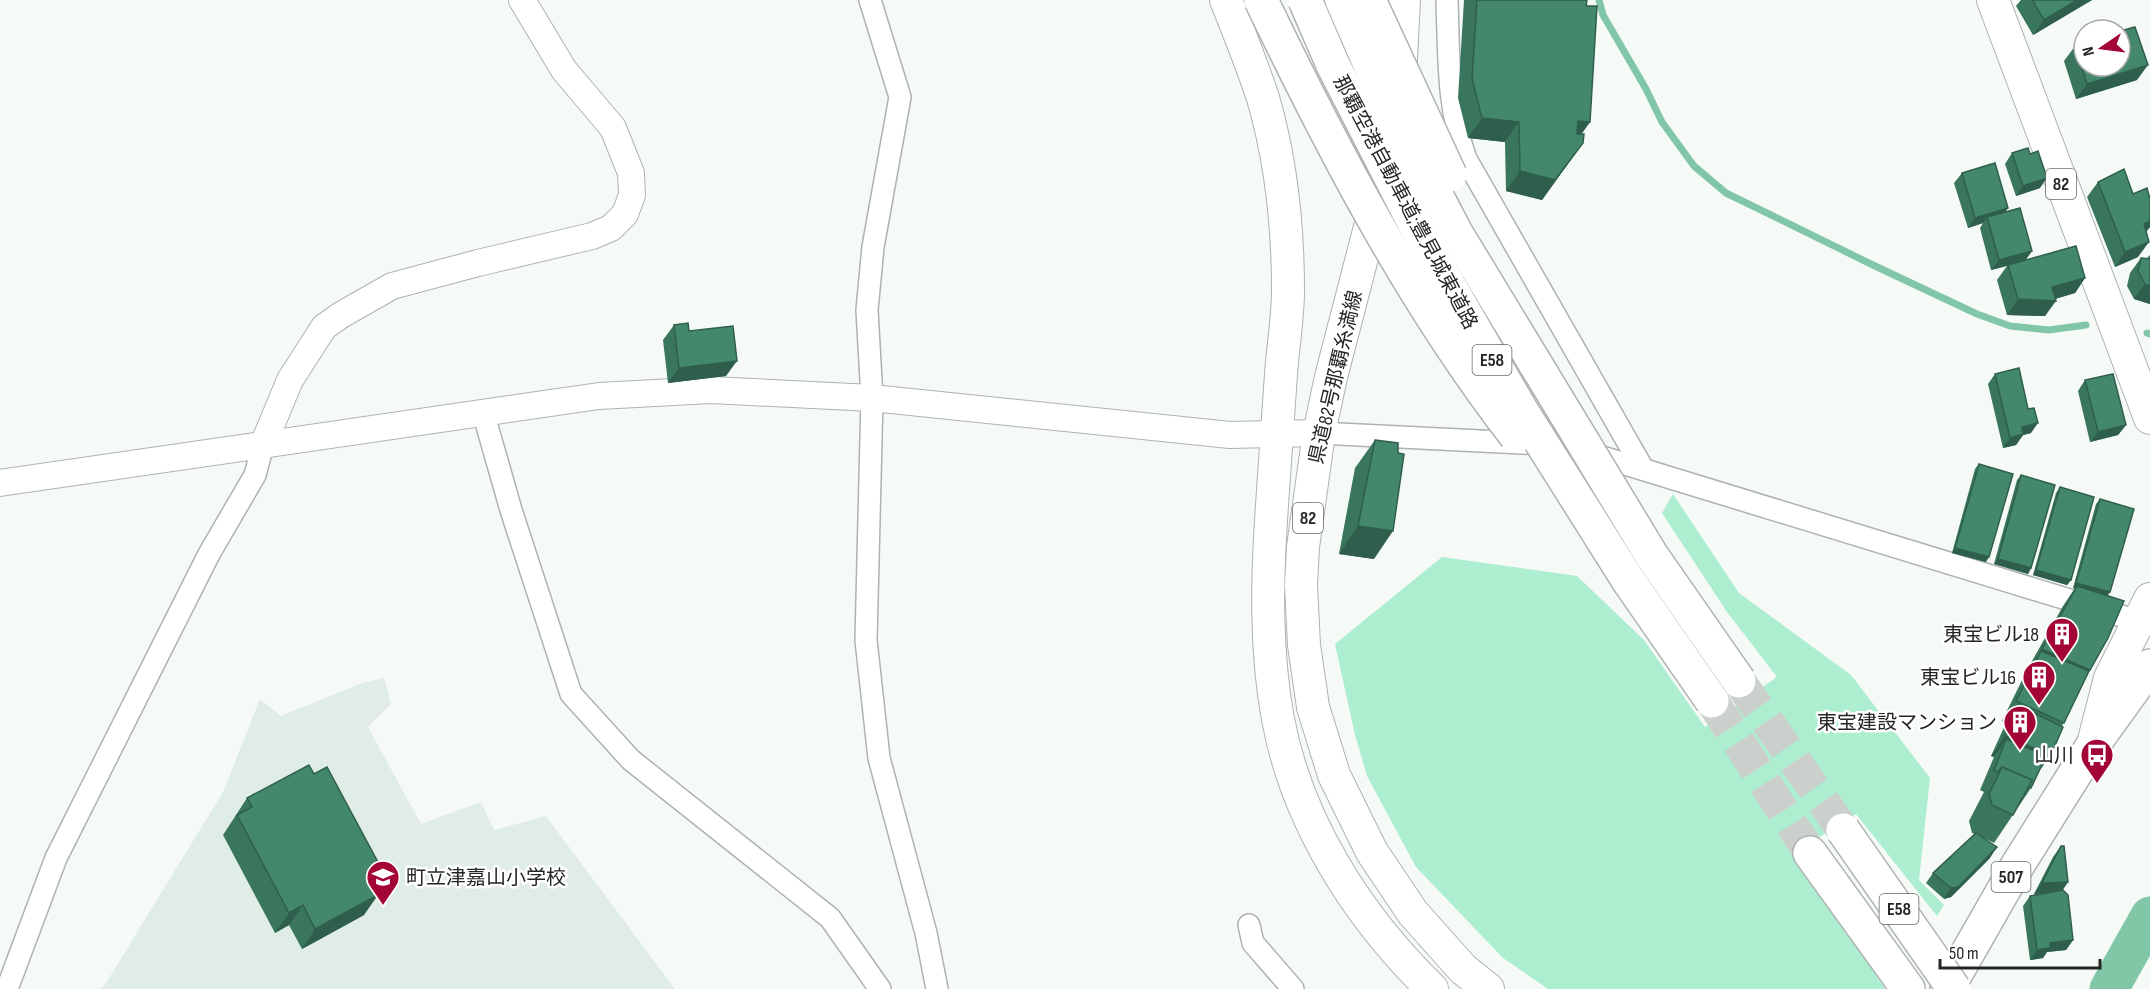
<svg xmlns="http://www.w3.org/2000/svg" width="2150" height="989" font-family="'Sofia Sans Condensed','Noto Sans JP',sans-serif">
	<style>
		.built { fill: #e0ede7 }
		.green { fill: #adedd0 }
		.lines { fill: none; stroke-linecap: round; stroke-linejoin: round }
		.stream { stroke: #81c7a7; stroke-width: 7 }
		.river { stroke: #81c7a7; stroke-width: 39 }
		.motorway-tunnel { stroke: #cbd0cd; stroke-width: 33; stroke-dasharray: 33 16; stroke-linecap: butt }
		.minor-casing { stroke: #aeb3b0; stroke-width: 24 }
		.tertiary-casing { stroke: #aeb3b0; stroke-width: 28 }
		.primary-casing { stroke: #aeb3b0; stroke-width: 34 }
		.trunk-casing { stroke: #aeb3b0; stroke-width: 36 }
		.motorway-casing { stroke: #aeb3b0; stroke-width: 36 }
		.minor { stroke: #fff; stroke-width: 21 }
		.tertiary { stroke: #fff; stroke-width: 26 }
		.primary { stroke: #fff; stroke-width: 32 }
		.trunk { stroke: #fff; stroke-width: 33 }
		.motorway { stroke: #fff; stroke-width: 33 }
		.motorway-bridge-casing { stroke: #aeb3b0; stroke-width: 36; stroke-linecap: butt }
		.motorway-bridge { stroke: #fff; stroke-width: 33 }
		.wall { fill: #3a755d }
		.shaded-wall { fill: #2f5f4c }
		.building { fill: #43886c; stroke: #2f5f4c; stroke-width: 1.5 }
		.labels { text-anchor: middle; stroke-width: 5; stroke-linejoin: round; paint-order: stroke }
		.shield { fill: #fff; stroke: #666766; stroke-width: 1.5 }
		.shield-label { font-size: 18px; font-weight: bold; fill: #242625 }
		.street-label { font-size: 20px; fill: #242625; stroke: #fff }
		.poi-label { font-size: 20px; fill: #242625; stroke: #fff; text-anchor: end }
	</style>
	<rect width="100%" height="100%" fill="#f5faf7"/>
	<path class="built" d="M384,678L391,704L368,727L421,824L481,802L494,830L546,816L675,989H100L106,983L223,792L260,699L281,716L362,683Z"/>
	<path class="green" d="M1673,494L1739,593L1851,675L1930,778L1919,880L1944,905L1937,916L1856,814L1796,852L1885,989H1548L1503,958L1416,867L1367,776L1355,735L1335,644L1442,557L1577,576L1644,640L1705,727L1777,677L1727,612L1662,513Z"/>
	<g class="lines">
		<g class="stream">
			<path d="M1599,0L1603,15L1646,89L1662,122L1694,166L1726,193L1875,266L1977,314L2010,326L2049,330L2086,325"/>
			<path d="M2147,333L2150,334"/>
		</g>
		<path class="river" d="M2109,989L2150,916"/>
		<g class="motorway-tunnel">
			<path d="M1739,681L1843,830"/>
			<path d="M1712,701L1810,853"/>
		</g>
		<defs>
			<g id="minor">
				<path d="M870,0L900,97L873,247L867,310L872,398L866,640L879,758L926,933L937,989"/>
				<path d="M1447,0C1449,56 1447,106 1466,159L1643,469"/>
				<path d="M483,412L511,510L571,694L631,760L830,918L880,989"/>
				<path d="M1319,433L1563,445L2138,621"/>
				<path d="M1249,925L1253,943L1293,989"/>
				<path d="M7,989L56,858L209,554L255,475L263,445"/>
			</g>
			<g id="tertiary">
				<path d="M263,445L290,380L324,327L341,315L392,286L478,263L592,236L611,228L625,214L632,195L631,173L613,128L564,70L522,0"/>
				<path d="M0,483L599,396L711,390L872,398L1230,435L1319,433"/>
			</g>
			<g id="primary">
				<path d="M1226,0C1239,32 1252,65 1263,98C1281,160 1288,226 1288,290C1288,318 1283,346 1281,374C1278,418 1275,461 1272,505C1267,576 1265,649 1278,719C1297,822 1358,917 1432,989"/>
				<path d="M1993,0L2150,418"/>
				<path d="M1400,77L1404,0"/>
				<path d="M1390,150L1331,377L1319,433L1303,547L1301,585L1304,645L1313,707L1334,775L1372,852L1413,913L1463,969L1488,989"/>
				<path d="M2093,744L2110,678L2150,599"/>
			</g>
			<path id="trunk" d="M1947,989L2019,863L2093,745L2150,666"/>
			<path id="motorway" d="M1810,853L1908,989"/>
		</defs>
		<use href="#minor" class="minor-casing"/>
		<use href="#tertiary" class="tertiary-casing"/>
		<use href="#primary" class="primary-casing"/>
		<use href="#trunk" class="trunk-casing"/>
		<use href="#motorway" class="motorway-casing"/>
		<use href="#minor" class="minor"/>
		<use href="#tertiary" class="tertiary"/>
		<use href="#primary" class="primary"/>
		<use href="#trunk" class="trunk"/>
		<use href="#motorway" class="motorway"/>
		<defs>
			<g id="motorway-bridge">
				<path d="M1261,0C1334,152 1413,303 1516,436"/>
				<path d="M1305,0L1333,65L1425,244L1521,410L1628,580L1712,701"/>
				<path d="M1342,0L1379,85L1456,233L1652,556L1739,681"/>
				<path d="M1369,0L1450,175"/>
				<path d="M1843,830L1954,989"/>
			</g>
		</defs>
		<use href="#motorway-bridge" class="motorway-bridge-casing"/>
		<use href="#motorway-bridge" class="motorway-bridge"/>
	</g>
	<g class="wall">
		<path d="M1464,0H1587L1590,122L1581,134L1569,162L1542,200L1506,191L1505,142L1468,138L1458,98Z"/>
		<path d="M2021,0H2092L2033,35L2016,6Z"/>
		<path d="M2075,46L2137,80L2076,99L2064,61Z"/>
		<path d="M2012,153L2040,188L2016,196L2005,164Z"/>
		<path d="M1962,173L2008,208L2005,212L2032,251L2025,260L2085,278L2075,293L2055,299L2045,316L2007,315L1997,280L2007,266L1991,270L1980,228L1983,223L1968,228L1954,183Z"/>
		<path d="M2098,182L2133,194L2150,227L2146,232L2138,257L2115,267L2087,197Z"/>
		<path d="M2150,255V304L2134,299L2127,286L2130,273L2141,258H2147Z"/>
		<path d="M674,325L689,331L726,376L668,383L663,340Z"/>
		<path d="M1995,374L2031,433L2023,435L2016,445L2003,448L1988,384Z"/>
		<path d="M2085,380L2126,425L2118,435L2090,442L2078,391Z"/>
		<path d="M1375,440L1374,559L1339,554L1355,468Z"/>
		<path d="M1979,464L1986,562L1952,553L1975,469Z"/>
		<path d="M2021,475L2031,568L2028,574L1994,564L2017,480Z"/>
		<path d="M2060,487L2071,580L2067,585L2033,575L2056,493Z"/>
		<path d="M2100,499L2108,596L2089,672L2062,726L2051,755L2038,772L2031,788L1994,843L1984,838L1990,858L1951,897L1944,899L1926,883L1933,873L1975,834L1972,833L1969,821L1984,792L1980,790L1994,757L1991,756L2006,723L2002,721L2027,670L2063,606L2075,588H2073L2096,504Z"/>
		<path d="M247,798L370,880L364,915L302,949L289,925L275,933L223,835Z"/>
		<path d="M2061,846L2068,882L2062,891L2073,940L2066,950L2047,952L2043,958L2030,960L2023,906L2030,896L2048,893L2034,894L2053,857Z"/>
	</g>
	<g class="shaded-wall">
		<path d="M2077,0H2092L2033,35L2044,20Z"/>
		<path d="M2148,65L2137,80L2076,99L2087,84Z"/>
		<path d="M1482,118L1519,122L1505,142L1468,138Z"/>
		<path d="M1578,121L1590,122L1576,142Z"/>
		<path d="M1583,143L1542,200L1506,191L1520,171Z"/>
		<path d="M2047,178L2040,188L2016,196L2023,186Z"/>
		<path d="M2008,208L2001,218L1987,217L1983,223L1968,228L1975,218Z"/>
		<path d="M2150,221V227L2145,233L2144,224Z"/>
		<path d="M2149,242L2138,257L2115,267L2125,252Z"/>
		<path d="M2032,251L2025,261L1991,270L1999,260Z"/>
		<path d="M2085,278L2075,293L2048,301H2056L2045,316L2007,315L2018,299L2052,287Z"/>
		<path d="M2145,284L2150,286V304L2134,299Z"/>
		<path d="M737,361L726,376L668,383L679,368Z"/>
		<path d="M2038,423L2031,433L2023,435L2016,445L2003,448L2010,438L2022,427Z"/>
		<path d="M2126,425L2118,435L2090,442L2098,432Z"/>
		<path d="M1358,526L1393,531L1374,559L1339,554Z"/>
		<path d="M1955,548L1989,557L1986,562L1952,553Z"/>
		<path d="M1998,559L2031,568L2028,574L1994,564Z"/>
		<path d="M2036,570L2071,580L2067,585L2033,575Z"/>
		<path d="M2076,583L2110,592L2106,598L2073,588Z"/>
		<path d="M2042,649L2090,670L2077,689L2041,651L2029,669Z"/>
		<path d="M2005,736L2051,755L2037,774L2006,739L1994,757L1991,756Z"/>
		<path d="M1997,847L1990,858L1951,897L1944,899L1951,888Z"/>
		<path d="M380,866L366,886V873Z"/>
		<path d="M2068,882L2061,892L2034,894L2042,883Z"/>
		<path d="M378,895L364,915L302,949L315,929Z"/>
		<path d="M303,905L289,925L275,933L289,913Z"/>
		<path d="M2073,940L2066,950L2047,952L2043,958L2030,960L2037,950L2050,943Z"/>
	</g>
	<g class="building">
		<path d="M1477,0H1587L1586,6H1597L1590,122L1578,121L1577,134H1584L1583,143L1555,180L1520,171L1519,122L1482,118L1472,79Z"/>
		<path d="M2032,0H2077L2044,20Z"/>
		<path d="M2135,27L2148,65L2087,84L2075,46L2084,43V66H2120V31Z"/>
		<path d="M2028,148L2030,154L2038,151L2047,178L2023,186L2012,153Z"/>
		<path d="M1995,163L2008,208L1975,218L1962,173Z"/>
		<path d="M2124,169L2133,194L2147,188L2150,199V221L2144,224L2149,242L2125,252L2098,182Z"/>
		<path d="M2020,208L2032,251L1999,260L1987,217Z"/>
		<path d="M2076,246L2085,278L2052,287L2056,301L2018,299L2008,265Z"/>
		<path d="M2141,258L2150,259V286L2145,284L2138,271Z"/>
		<path d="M688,323L689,331L733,326L737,361L679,368L674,325Z"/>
		<path d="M2019,368L2028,409L2034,408L2038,423L2022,427L2023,434L2010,438L1995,374Z"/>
		<path d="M2113,374L2126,425L2098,432L2085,380Z"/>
		<path d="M1375,440L1398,443V453L1404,454L1393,531L1358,526Z"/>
		<path d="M1979,464L2013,474L1989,557L1955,548Z"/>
		<path d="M2021,475L2055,485L2031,568L1998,559Z"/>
		<path d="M2060,487L2094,497L2071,580L2036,570Z"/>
		<path d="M2100,499L2134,509L2110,592L2076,583Z"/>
		<path d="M2077,586L2124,601L2108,638L2090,670L2042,649Z"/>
		<path d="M2041,651L2089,671L2064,723L2016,701Z"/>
		<path d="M2018,705L2063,727L2051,755L2005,736Z"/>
		<path d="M2006,739L2046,756L2031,788L2028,786L2032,780L2002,767L1998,772L1994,770Z"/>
		<path d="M309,765L314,774L327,767L380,866L366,873L378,895L315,929L303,905L289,913L237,815L252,807L247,798Z"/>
		<path d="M2002,767L2032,780L2013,815L1992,805L1989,794Z"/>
		<path d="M1976,833L1997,847L1958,887L1951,888L1933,873Z"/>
		<path d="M2061,846H2064L2068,882L2042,883Z"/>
		<path d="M2063,890L2068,895L2073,940L2050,943V948L2037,950L2030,896Z"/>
	</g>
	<defs>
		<symbol id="building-pin" viewBox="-11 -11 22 30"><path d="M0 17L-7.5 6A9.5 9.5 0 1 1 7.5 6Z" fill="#a30536" stroke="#fff"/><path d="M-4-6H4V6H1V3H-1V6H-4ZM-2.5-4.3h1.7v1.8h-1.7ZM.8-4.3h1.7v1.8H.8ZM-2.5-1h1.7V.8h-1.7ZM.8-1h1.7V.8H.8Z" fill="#fff"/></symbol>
		<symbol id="bus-pin" viewBox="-11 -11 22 30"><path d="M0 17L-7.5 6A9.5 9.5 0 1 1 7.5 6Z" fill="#a30536" stroke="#fff"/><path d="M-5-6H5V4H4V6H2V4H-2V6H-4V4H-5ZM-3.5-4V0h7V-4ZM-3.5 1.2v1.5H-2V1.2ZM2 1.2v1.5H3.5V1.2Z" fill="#fff"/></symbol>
		<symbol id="school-pin" viewBox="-11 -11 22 30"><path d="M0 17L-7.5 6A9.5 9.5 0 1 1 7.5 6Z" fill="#a30536" stroke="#fff"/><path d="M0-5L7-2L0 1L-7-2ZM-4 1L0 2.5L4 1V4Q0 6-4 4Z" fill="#fff"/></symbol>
	</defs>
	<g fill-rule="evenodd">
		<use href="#building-pin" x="2043" y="615" width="38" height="52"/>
		<use href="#building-pin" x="2020" y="658" width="38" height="52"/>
		<use href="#building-pin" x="2001" y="703" width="38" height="52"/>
		<use href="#bus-pin" x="2078" y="736" width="38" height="52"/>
		<use href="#school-pin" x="364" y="858" width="38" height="52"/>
	</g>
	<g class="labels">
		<g class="shield">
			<rect x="2046" y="169" width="30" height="30" rx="4.5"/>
			<rect x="1472.5" y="345" width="39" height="30" rx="4.5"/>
			<rect x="1293" y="503" width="30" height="30" rx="4.5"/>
			<rect x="1991.5" y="862" width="39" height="30" rx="4.5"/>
			<rect x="1879.5" y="894" width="39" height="30" rx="4.5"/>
		</g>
		<g class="shield-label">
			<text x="2061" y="190">82</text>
			<text x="1492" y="366">E58</text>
			<text x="1308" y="524">82</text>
			<text x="2011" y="883">507</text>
			<text x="1899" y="915">E58</text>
		</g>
		<g class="street-label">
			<text transform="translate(1406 202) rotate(62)" y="7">那覇空港自動車道;豊見城東道路</text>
			<text transform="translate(1335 377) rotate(-77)" y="7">県道82号那覇糸満線</text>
		</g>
		<g class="poi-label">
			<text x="2039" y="641">東宝ビル18</text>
			<text x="2016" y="684">東宝ビル16</text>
			<text x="1997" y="729">東宝建設マンション</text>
			<text x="2074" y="762">山川</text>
			<text x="406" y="884" text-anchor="start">町立津嘉山小学校</text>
		</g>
	</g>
	<g transform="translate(2102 48) rotate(256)"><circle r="28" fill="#ffffff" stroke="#a7a8a8" stroke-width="1.5"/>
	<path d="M0-4.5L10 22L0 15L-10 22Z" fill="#a30536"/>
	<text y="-9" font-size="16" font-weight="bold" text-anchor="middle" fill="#242625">N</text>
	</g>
	<path d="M1940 959v9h160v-9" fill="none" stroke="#242625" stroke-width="3"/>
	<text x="1949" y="959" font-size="18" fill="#242625" stroke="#ffffff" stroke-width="4.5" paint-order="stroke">50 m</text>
</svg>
